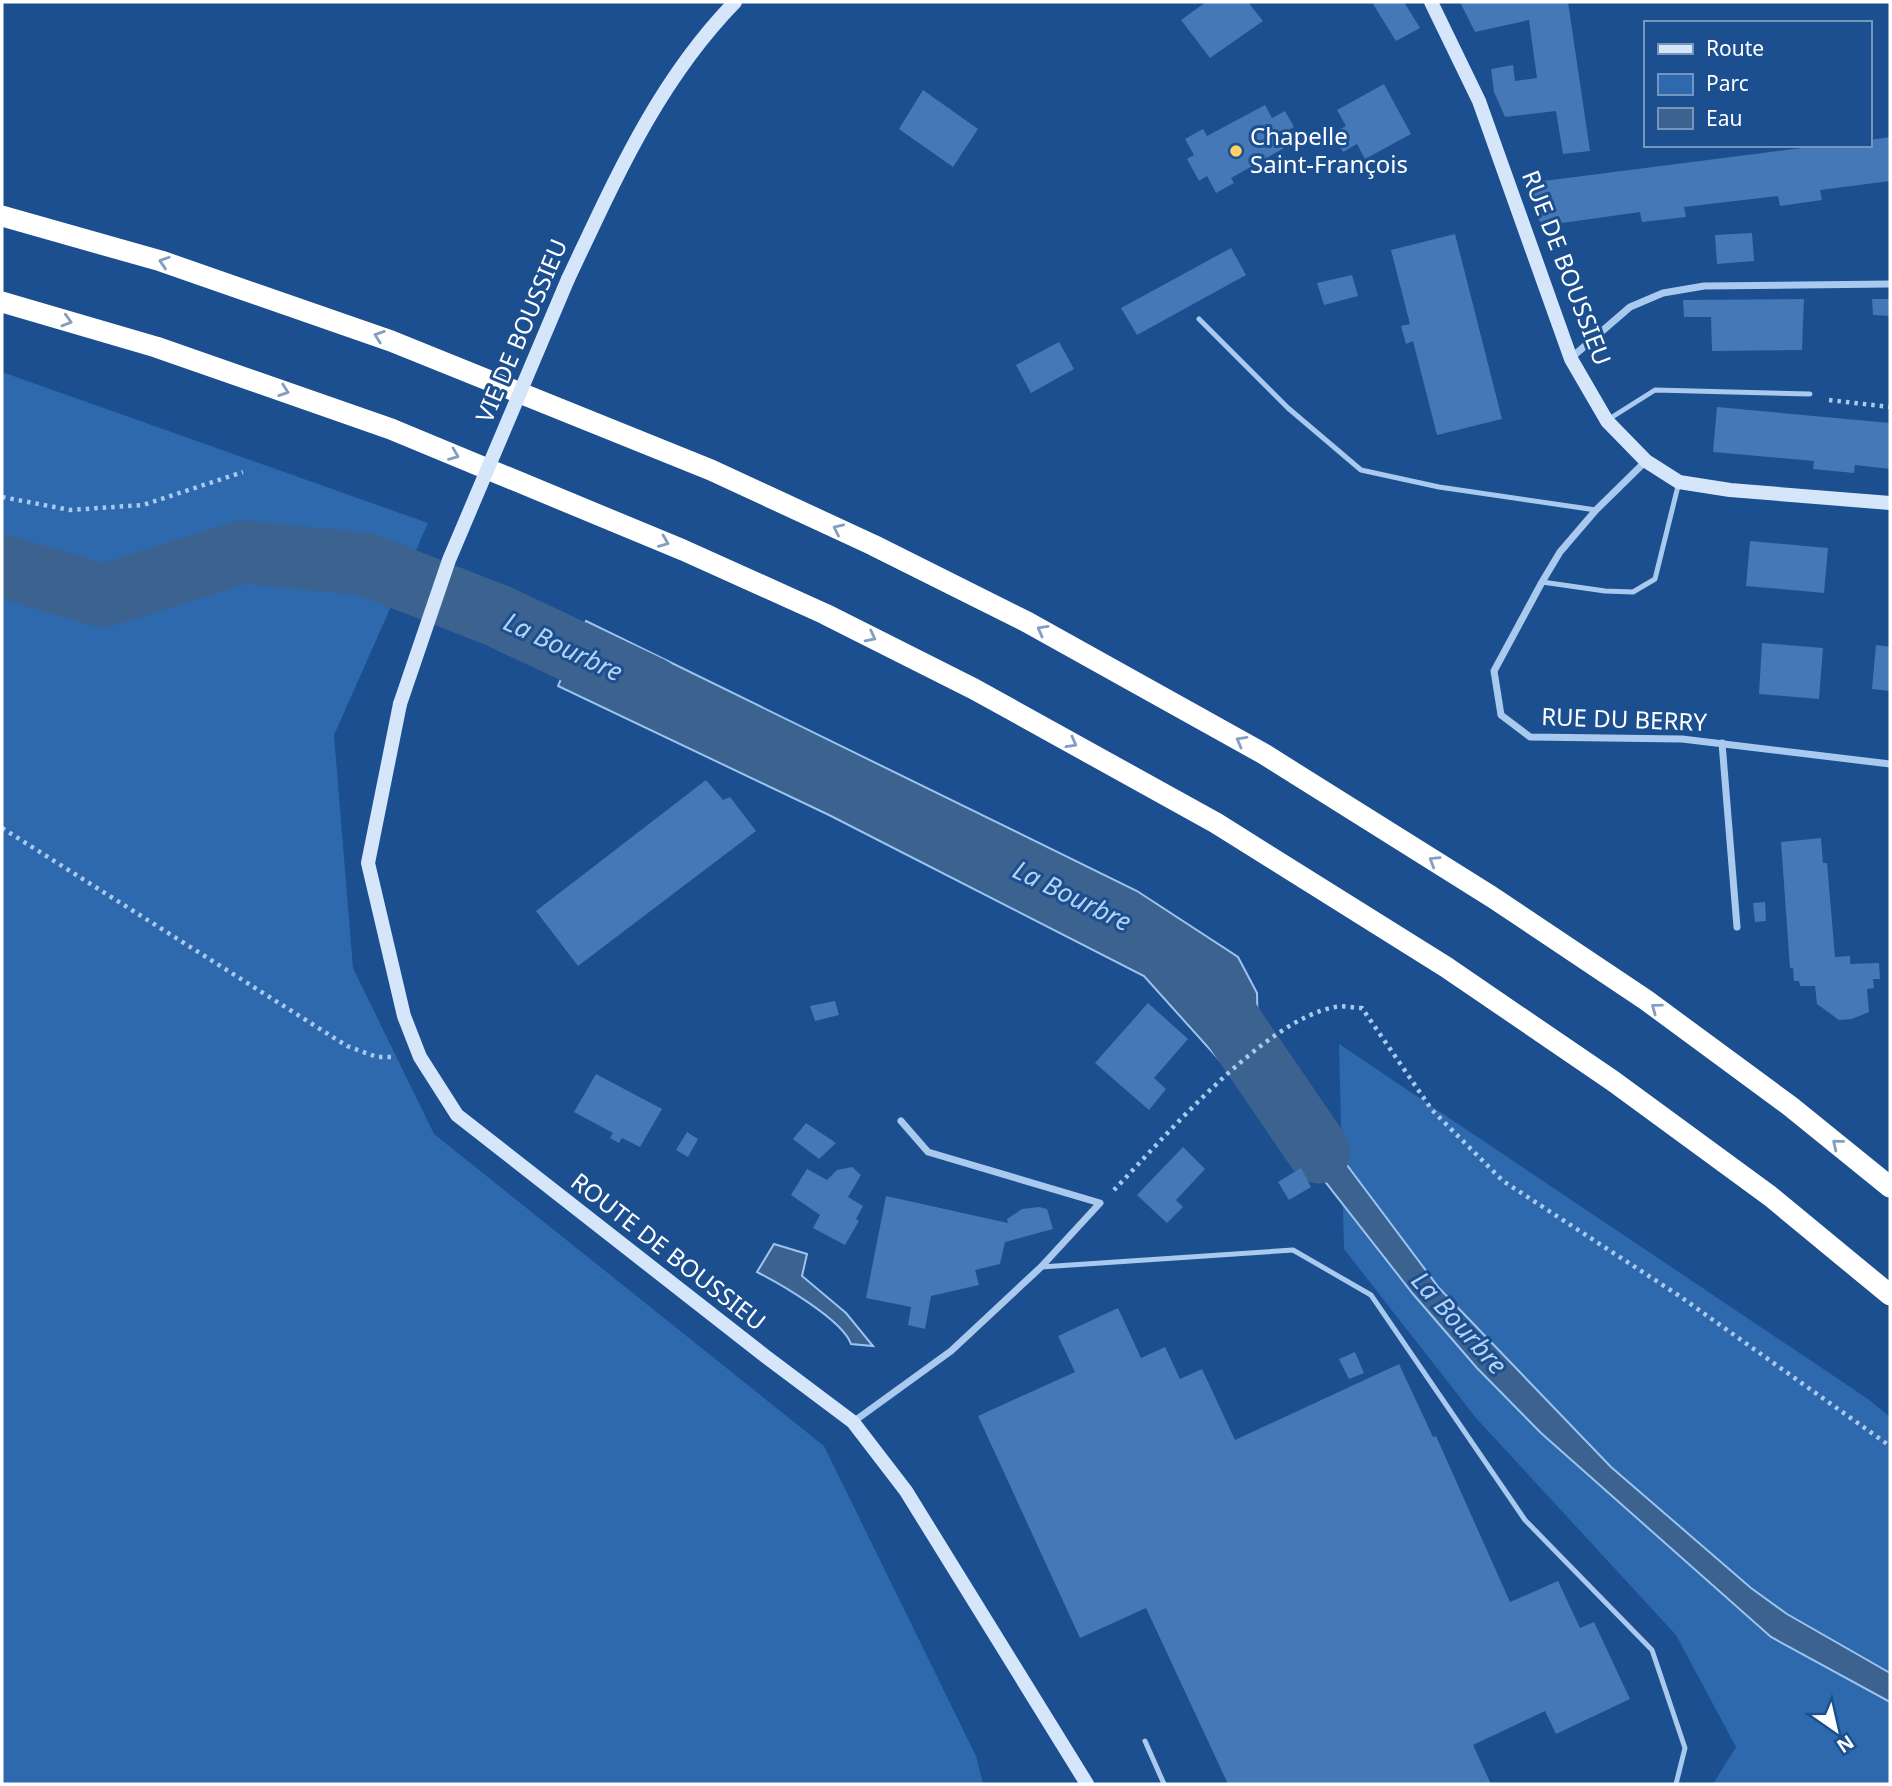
<svg xmlns="http://www.w3.org/2000/svg" width="1892" height="1786" font-family="'Noto Sans',sans-serif">
	<style>
		.green { fill: #2e69ad }
		.water { fill: #3c6290; stroke: #9cc4f0; stroke-width: 2 }
		.lines { fill: none; stroke-linecap: round; stroke-linejoin: round }
		.river { stroke: #3c6290; stroke-width: 63 }
		.building { fill: #4478b7 }
		.path { stroke: #a9c9ee; stroke-width: 4.5; stroke-dasharray: 3.5 5; stroke-linecap: butt }
		.lane { stroke: #a9c9ee; stroke-width: 5 }
		.street { stroke: #a9c9ee; stroke-width: 7 }
		.secondary { stroke: #d6e6fa; stroke-width: 14 }
		.highway { stroke: #fff; stroke-width: 21 }
		.secondary-bridge { stroke: #d6e6fa; stroke-width: 14 }
		.oneway { stroke: #829ec1 }
		.poi-dot { fill: #ffd166; stroke: #1b4f8f; stroke-width: 2.5 }
		.labels { text-anchor: middle; stroke-width: 6; stroke-linejoin: round; paint-order: stroke }
		.poi-label { font-size: 24px; fill: #fff; stroke: #1b4f8f; text-anchor: start }
		.street-label { font-size: 24px; fill: #fff; stroke: #1b4f8f }
		.water-label { font-size: 26px; font-style: italic; fill: #b5d3f5; stroke: #1b4f8f }
	</style>
	<rect width="100%" height="100%" fill="#1b4f8f"/>
	<g class="green">
		<path d="M2,372L428,523L334,735L353,968L434,1134L824,1446L976,1756L983,1784H2Z"/>
		<path d="M1339,1044L1868,1399L1890,1417V1784H1713L1736,1747L1676,1635L1476,1418L1344,1249Z"/>
	</g>
	<g class="water">
		<path d="M586,621L1137,891L1238,957L1257,993L1258,1039L1223,1064L1144,976L829,815L558,686Z"/>
		<path d="M1270,1058L1317,1125L1439,1288L1611,1467L1751,1588L1787,1614L1890,1673V1702L1771,1637L1541,1433L1477,1368L1413,1294L1244,1078L1268,1081Z"/>
		<path d="M774,1244L807,1254L802,1276L846,1313L873,1346L851,1344C843,1320 779,1283 757,1272Z"/>
	</g>
	<g class="lines">
		<g class="river">
			<path d="M2,566L103,596L243,552L365,564L498,616L651,688"/>
			<path d="M1198,975L1319,1152"/>
		</g>
	</g>
	<g class="building">
		<path d="M1206,2H1248L1263,21L1210,58L1181,20Z"/>
		<path d="M1377,2H1404L1420,28L1396,41L1373,4Z"/>
		<path d="M1460,2H1568L1590,151L1563,154L1556,111L1505,117L1494,92L1491,69L1513,65L1515,81L1537,78L1529,20L1475,32Z"/>
		<path d="M1384,84L1411,134L1365,159L1357,144L1343,152L1333,133L1346,126L1337,110Z"/>
		<path d="M923,90L978,129L953,167L899,129Z"/>
		<path d="M1265,105L1272,118L1285,111L1294,127L1282,134L1288,146L1231,178L1234,183L1216,193L1207,176L1199,181L1187,159L1194,155L1185,139L1203,129L1207,136Z"/>
		<path d="M1890,137V181L1820,190L1822,200L1780,206L1778,196L1684,207L1686,217L1642,222L1640,212L1541,226L1528,183L1825,145H1869V140Z"/>
		<path d="M1752,233L1754,261L1717,264L1715,235Z"/>
		<path d="M1455,234L1502,419L1437,435L1413,341L1406,344L1401,326L1410,324L1391,250Z"/>
		<path d="M1231,248L1246,275L1137,335L1121,308Z"/>
		<path d="M1352,275L1358,296L1324,305L1317,283Z"/>
		<path d="M1804,299L1802,350L1712,351L1711,317H1684L1683,300Z"/>
		<path d="M1872,299H1890V316L1873,315Z"/>
		<path d="M1059,342L1074,369L1031,393L1016,365Z"/>
		<path d="M1717,407L1890,423V469L1855,465L1854,473L1813,469L1814,461L1713,452Z"/>
		<path d="M1750,541L1828,548L1824,593L1746,586Z"/>
		<path d="M1762,643L1823,648L1819,699L1759,694Z"/>
		<path d="M1876,645L1890,647V691L1872,689Z"/>
		<path d="M706,780L723,800L730,797L756,831L578,966L536,911Z"/>
		<path d="M1821,838L1823,863H1827L1835,957L1850,956V964L1879,963L1880,979H1873L1874,988L1867,989L1869,1012L1852,1019L1839,1020L1817,1004L1815,986H1800L1799,981H1794L1793,968H1790L1781,842Z"/>
		<path d="M1765,902L1766,921L1755,922L1753,903Z"/>
		<path d="M835,1001L839,1015L815,1021L810,1006Z"/>
		<path d="M1148,1003L1188,1039L1154,1078L1166,1089L1149,1110L1095,1063Z"/>
		<path d="M596,1074L662,1109L640,1147L622,1138L619,1143L610,1138L613,1133L574,1112Z"/>
		<path d="M806,1123L836,1143L819,1159L793,1139Z"/>
		<path d="M687,1132L698,1139L688,1157L676,1150Z"/>
		<path d="M1183,1147L1205,1169L1176,1200L1183,1207L1167,1223L1137,1195Z"/>
		<path d="M852,1167L861,1175L848,1197L863,1206L856,1219L859,1221L845,1245L813,1228L820,1215L791,1195L807,1169L827,1180L837,1170Z"/>
		<path d="M1301,1168L1311,1187L1289,1200L1278,1182Z"/>
		<path d="M886,1196L1008,1223L1007,1219L1022,1209L1039,1207L1047,1209L1053,1229L1005,1242L1000,1264L975,1270L979,1285L931,1296L925,1329L908,1325L911,1307L866,1298Z"/>
		<path d="M1118,1308L1141,1358L1165,1347L1180,1379L1202,1369L1235,1440L1399,1364L1433,1437L1436,1436L1510,1602L1558,1581L1580,1628L1594,1622L1630,1699L1556,1734L1545,1711L1473,1745L1491,1784H1228L1146,1608L1080,1638L978,1416L1075,1372L1058,1336Z"/>
		<path d="M1355,1352L1364,1373L1349,1379L1339,1359Z"/>
	</g>
	<g class="lines">
		<g class="path">
			<path d="M1829,400L1890,407"/>
			<path d="M2,497L70,510L143,505L243,472"/>
			<path d="M2,828L347,1046L377,1057H395"/>
			<path d="M1114,1190C1165,1137 1264,1020 1335,1007C1343,1005 1353,1008 1362,1008L1432,1110L1503,1181L1678,1295L1890,1446"/>
		</g>
		<g class="lane">
			<path d="M1199,319L1288,408L1361,470L1439,487L1596,510"/>
			<path d="M1609,419L1655,390L1810,394"/>
			<path d="M1542,582L1605,591L1633,592L1655,579L1679,482"/>
			<path d="M1041,1267L1293,1250L1371,1295L1525,1520L1652,1650L1685,1748L1676,1784"/>
			<path d="M1145,1741L1164,1784"/>
		</g>
		<g class="street">
			<path d="M1571,358L1630,307L1663,293L1704,286L1890,284"/>
			<path d="M1646,461L1596,510L1560,552L1542,582L1494,671L1501,715L1530,737L1682,739L1890,764"/>
			<path d="M1722,743L1737,927"/>
			<path d="M853,1422L951,1351L1041,1267L1100,1203L928,1152L901,1121"/>
		</g>
		<g class="secondary">
			<path d="M1431,2L1479,101L1571,359L1607,421L1646,461L1679,482L1730,490L1890,503"/>
			<path d="M568,279C615,180 657,82 735,2"/>
			<path d="M400,704L368,863L404,1016L420,1057L457,1115L765,1356L853,1422L906,1491L1087,1784"/>
		</g>
		<g class="highway">
			<path d="M2,216L161,261L391,341L711,470L873,545L1027,622L1264,754L1492,897L1646,1000L1790,1106L1890,1187"/>
			<path d="M2,302L156,347L391,429L683,550L825,614L974,689L1216,823L1446,967L1613,1081L1770,1196L1890,1295"/>
		</g>
		<path class="secondary-bridge" d="M400,704L449,560L568,279"/>
	</g>
	<defs><path id="oneway-chevron" d="M-2-3.5L2.5 0L-2 3.5" fill="none" stroke-width="1.6" stroke-linecap="round" stroke-linejoin="round" transform="scale(1.75)"/></defs>
	<g class="oneway">
		<use href="#oneway-chevron" transform="translate(164 262) rotate(-162)"/>
		<use href="#oneway-chevron" transform="translate(67 321) rotate(16)"/>
		<use href="#oneway-chevron" transform="translate(379 336) rotate(-161)"/>
		<use href="#oneway-chevron" transform="translate(284 391) rotate(19)"/>
		<use href="#oneway-chevron" transform="translate(454 455) rotate(22)"/>
		<use href="#oneway-chevron" transform="translate(838 529) rotate(-155)"/>
		<use href="#oneway-chevron" transform="translate(664 542) rotate(22)"/>
		<use href="#oneway-chevron" transform="translate(1042 630) rotate(-151)"/>
		<use href="#oneway-chevron" transform="translate(871 637) rotate(27)"/>
		<use href="#oneway-chevron" transform="translate(1241 741) rotate(-151)"/>
		<use href="#oneway-chevron" transform="translate(1072 743) rotate(29)"/>
		<use href="#oneway-chevron" transform="translate(1434 861) rotate(-148)"/>
		<use href="#oneway-chevron" transform="translate(1656 1008) rotate(-144)"/>
		<use href="#oneway-chevron" transform="translate(1837 1144) rotate(-141)"/>
	</g>
	<circle class="poi-dot" cx="1236" cy="151" r="7"/>
	<g class="labels">
		<g class="poi-label">
			<text x="1250" y="145">Chapelle<tspan x="1250" dy="28">Saint-François</tspan></text>
		</g>
		<g class="street-label">
			<text transform="translate(1566 268) rotate(69)" y="8">RUE DE BOUSSIEU</text>
			<text transform="translate(522 331) rotate(-67)" y="8">VIE DE BOUSSIEU</text>
			<text transform="translate(1624 720) rotate(2)" y="8">RUE DU BERRY</text>
			<text transform="translate(668 1252) rotate(38)" y="8">ROUTE DE BOUSSIEU</text>
		</g>
		<g class="water-label">
			<text transform="translate(563 647) rotate(25)" y="9">La Bourbre</text>
			<text transform="translate(1072 896) rotate(26)" y="9">La Bourbre</text>
			<text transform="translate(1459 1323) rotate(48)" y="9">La Bourbre</text>
		</g>
	</g>
	<rect width="1892" height="1786" fill="none" stroke="#ffffff" stroke-width="7"/>
	<rect x="1644" y="21" width="228" height="126" fill="#1b4f8f" stroke="#7695bc" stroke-width="2"/>
	<rect x="1658" y="44" width="35" height="10" fill="#d6e6fa" stroke="#7695bc" stroke-width="2"/>
	<text x="1706" y="56" font-size="21" fill="#ffffff">Route</text>
	<rect x="1658" y="74" width="35" height="21" fill="#2e69ad" stroke="#7695bc" stroke-width="2"/>
	<text x="1706" y="91" font-size="21" fill="#ffffff">Parc</text>
	<rect x="1658" y="108" width="35" height="21" fill="#3c6290" stroke="#7695bc" stroke-width="2"/>
	<text x="1706" y="126" font-size="21" fill="#ffffff">Eau</text>
	<g transform="translate(1836 1730) rotate(146)" stroke="#1b4f8f" stroke-width="5" paint-order="stroke">
	<path d="M0-5L12 26L0 18L-12 26Z" fill="#ffffff"/>
	<text y="-10" font-size="19" font-weight="bold" text-anchor="middle" fill="#ffffff">N</text>
	</g>
</svg>
